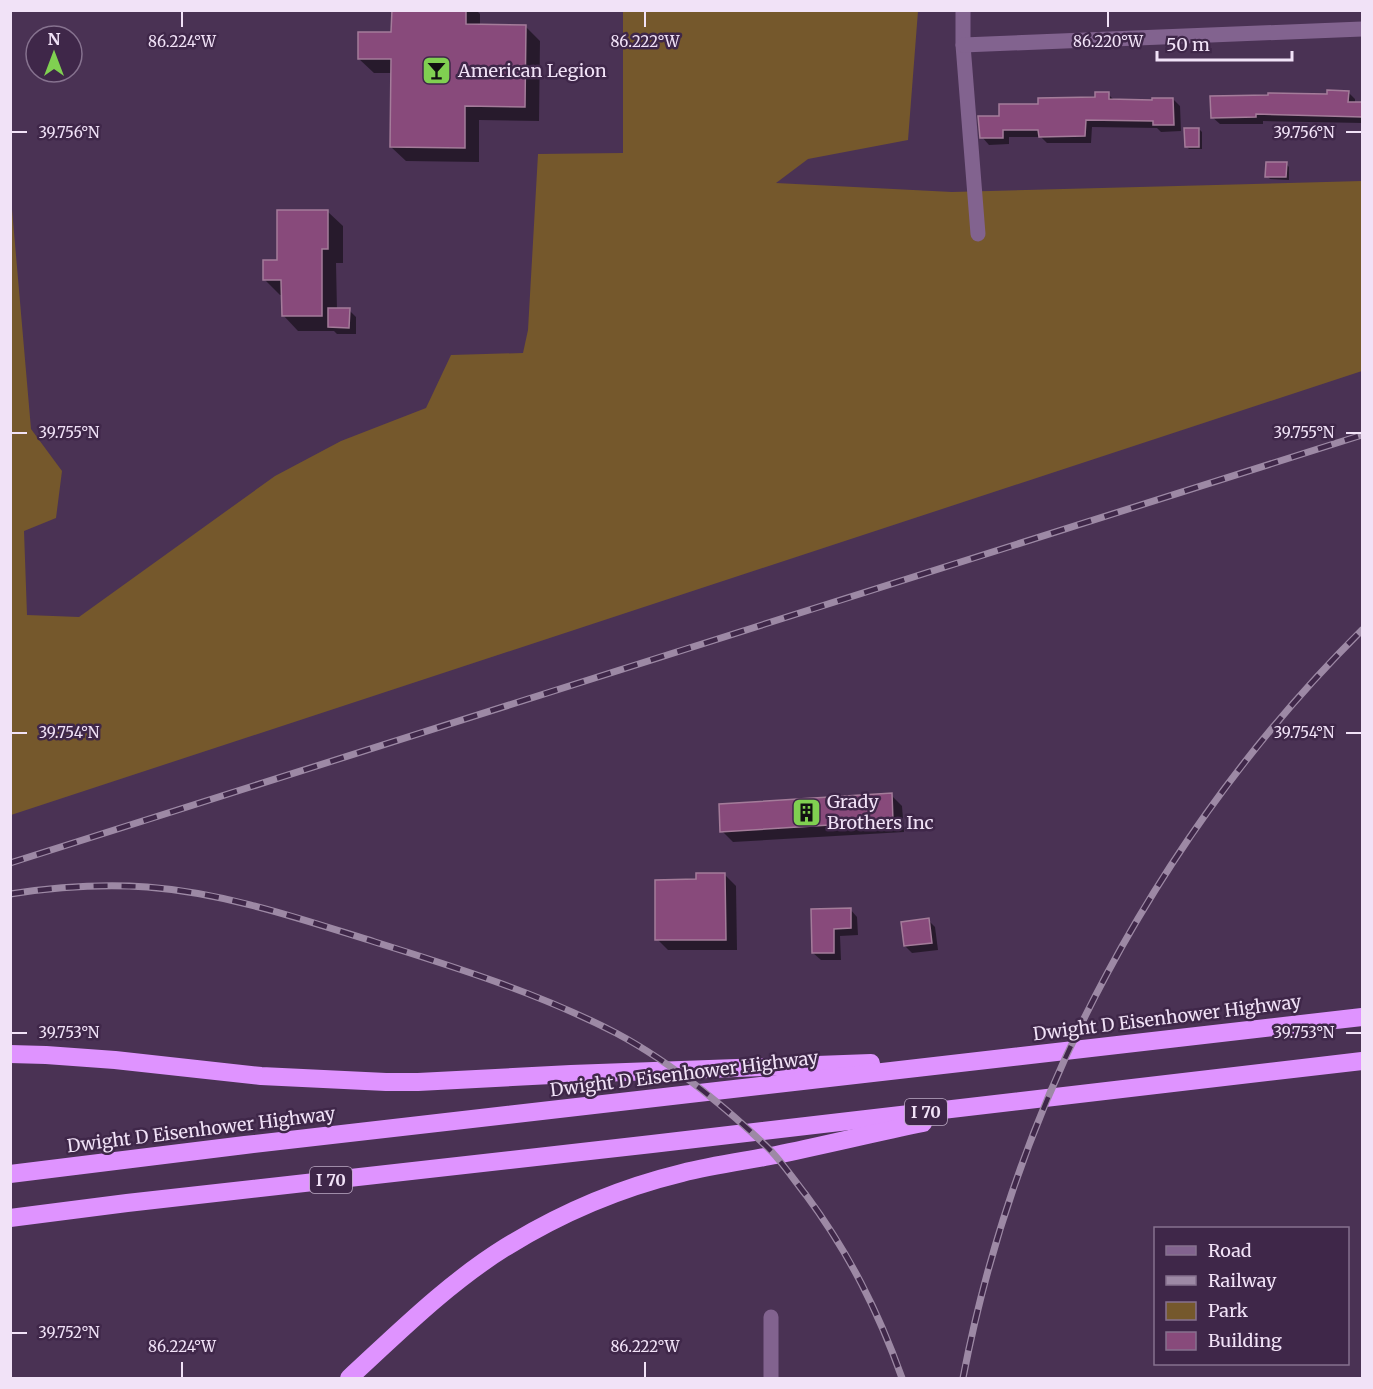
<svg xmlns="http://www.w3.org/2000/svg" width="1373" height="1389" font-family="Merriweather,serif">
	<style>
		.green { fill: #75582c }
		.shadow { fill: #0007 }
		.building { fill: #884a7b; stroke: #a47c9a; stroke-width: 1.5 }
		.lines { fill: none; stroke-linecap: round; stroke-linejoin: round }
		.minor { stroke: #82638f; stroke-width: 15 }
		.motorway { stroke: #df93ff; stroke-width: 18 }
		.rail-casing { stroke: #9d89a5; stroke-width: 7 }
		.rail { stroke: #3f2749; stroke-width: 4.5; stroke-dasharray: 14; stroke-linecap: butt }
		.ticks { fill: none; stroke: #f1e2f7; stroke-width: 2 }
		.labels { text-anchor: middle; stroke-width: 5; stroke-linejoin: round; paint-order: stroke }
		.shield { fill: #3f2749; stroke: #bcaac3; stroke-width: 1.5 }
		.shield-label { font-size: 16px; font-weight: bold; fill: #f1e2f7 }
		.poi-label { font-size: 18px; fill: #f1e2f7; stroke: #3f2749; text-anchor: start }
		.street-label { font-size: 18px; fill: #f1e2f7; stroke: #3f2749 }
		.ticks-label { font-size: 15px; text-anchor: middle; fill: #f1e2f7; stroke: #3f2749; stroke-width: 5; stroke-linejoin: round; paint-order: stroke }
	</style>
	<rect width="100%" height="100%" fill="#4a3254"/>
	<path class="green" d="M623,11H918L908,140L808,159L776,183L952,192L1362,181V371L11,815L10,186L31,429L62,471L56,518L24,531L27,615L79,617L275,476L341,441L426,408L451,355L523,353L528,330L538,154L623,153Z"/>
	<g class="shadow">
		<path d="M393,10H476L480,14V25L525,26L540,41L539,121L479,120V162L406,161L391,147L392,73H374L359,59L393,34Z"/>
		<path d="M1348,92L1355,99V104H1362V123L1263,121V124H1220L1212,117Z"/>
		<path d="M1108,94L1115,101L1154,102L1173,99L1180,106L1181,131L1161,132L1157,128L1092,127L1091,143H1047L1041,137H1009V144L989,145L982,137L1001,118L1040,105L1096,98Z"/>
		<path d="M1199,129L1202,132V149H1189L1186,146Z"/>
		<path d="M1286,164L1289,167V180L1270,179L1267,176Z"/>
		<path d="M327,211L343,226V263H336L337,310H349L356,317V334H337L334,331H298L283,315V295H280L264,279L279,262Z"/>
		<path d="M891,795L902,806L904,832L733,842L722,831Z"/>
		<path d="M724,874L736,886L737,950H668L657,939Z"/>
		<path d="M850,909L857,917L858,935L840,936L841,960H821L813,953Z"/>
		<path d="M928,920L935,927L938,950L912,953L905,946Z"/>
	</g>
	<g class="building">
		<path d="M392,10H466V24L526,25L525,107L465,106V148L390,147L391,59H358V32H391Z"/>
		<path d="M1327,90L1349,91L1348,102H1362V117L1256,114V117L1211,118L1210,96L1268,95V93L1327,94Z"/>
		<path d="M1095,92H1109V99L1152,100V98H1173L1174,125H1153V121L1086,120L1085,136L1039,137L1038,130H1003V138H980L978,116H999V104H1038V98L1095,97Z"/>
		<path d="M1184,128H1199V147H1185Z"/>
		<path d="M1266,162H1287L1286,177H1265Z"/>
		<path d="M277,210H328V249H322V316H282L281,280H263V260H277Z"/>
		<path d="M328,308H350L349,328L328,327Z"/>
		<path d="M892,793L893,821L720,832L719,804Z"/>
		<path d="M696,873H725L726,940H655V880L696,879Z"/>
		<path d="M851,908V928L834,929V953H812L811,909Z"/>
		<path d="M929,918L932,943L904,946L901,922Z"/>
	</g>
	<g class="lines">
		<g class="minor">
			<path d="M963,10V45L978,234"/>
			<path d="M963,45L1362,29"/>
			<path d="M771,1378V1317"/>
		</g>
		<g class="motorway">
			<path d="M10,1054L46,1055L115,1060L261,1076L386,1082H418L571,1074L871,1063"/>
			<path d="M10,1174L245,1145L1362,1017"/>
			<path d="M10,1218L127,1203L652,1144L1362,1061"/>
			<path d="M349,1378C399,1332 448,1283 506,1247C561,1213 620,1188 682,1173C713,1165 745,1161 776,1155C825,1145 874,1133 923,1123"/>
		</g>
		<defs>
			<g id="rail">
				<path d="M10,863L1362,435"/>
				<path d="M10,894C56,887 101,884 147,887C226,893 301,919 375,942C455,967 541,994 616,1033C646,1049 675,1069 702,1090C727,1110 750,1130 772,1152C784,1165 795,1181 806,1195C849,1253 878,1311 902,1378"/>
				<path d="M963,1378C1017,1097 1159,832 1362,630"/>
			</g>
		</defs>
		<use href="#rail" class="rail-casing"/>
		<use href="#rail" class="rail"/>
	</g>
	<path class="ticks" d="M182,12V27M645,12V27M1108,12V27M12,132H27M1346,132H1361M12,433H27M1346,433H1361M12,733H27M1346,733H1361M12,1033H27M1346,1033H1361M12,1333H27M182,1362V1377M645,1362V1377"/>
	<defs>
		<symbol id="bar-square" viewBox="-11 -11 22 22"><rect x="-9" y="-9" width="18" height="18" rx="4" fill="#80d051" stroke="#3f2749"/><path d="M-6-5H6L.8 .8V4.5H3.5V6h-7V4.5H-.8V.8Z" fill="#111"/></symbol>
		<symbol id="building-square" viewBox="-11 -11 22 22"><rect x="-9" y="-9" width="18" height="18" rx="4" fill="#80d051" stroke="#3f2749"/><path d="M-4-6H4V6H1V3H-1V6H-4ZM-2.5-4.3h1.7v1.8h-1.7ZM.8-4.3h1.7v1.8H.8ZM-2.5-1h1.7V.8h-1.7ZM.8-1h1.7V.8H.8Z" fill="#111"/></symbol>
	</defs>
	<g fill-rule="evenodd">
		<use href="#bar-square" x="420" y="54" width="33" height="33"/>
		<use href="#building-square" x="790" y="796" width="33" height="33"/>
	</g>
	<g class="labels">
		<g class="shield">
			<rect x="905" y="1099" width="42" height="26" rx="4.5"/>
			<rect x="310" y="1167" width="42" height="26" rx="4.5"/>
		</g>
		<g class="shield-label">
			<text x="926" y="1118">I 70</text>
			<text x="331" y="1186">I 70</text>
		</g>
		<g class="poi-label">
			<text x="458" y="77">American Legion</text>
			<text x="827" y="808">Grady<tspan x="827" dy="21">Brothers Inc</tspan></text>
		</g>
		<g class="street-label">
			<text transform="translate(1167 1018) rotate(-7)" y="6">Dwight D Eisenhower Highway</text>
			<text transform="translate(684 1074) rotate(-7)" y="6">Dwight D Eisenhower Highway</text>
			<text transform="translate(201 1130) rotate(-7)" y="6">Dwight D Eisenhower Highway</text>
		</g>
	</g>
	<g class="ticks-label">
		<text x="182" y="47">86.224°W</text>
		<text x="645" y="47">86.222°W</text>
		<text x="1108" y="47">86.220°W</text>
		<text x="69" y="138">39.756°N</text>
		<text x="1304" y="138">39.756°N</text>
		<text x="69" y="438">39.755°N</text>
		<text x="1304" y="438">39.755°N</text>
		<text x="69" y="738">39.754°N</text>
		<text x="1304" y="738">39.754°N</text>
		<text x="69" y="1038">39.753°N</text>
		<text x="1304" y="1038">39.753°N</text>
		<text x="69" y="1338">39.752°N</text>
		<text x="182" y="1352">86.224°W</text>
		<text x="645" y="1352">86.222°W</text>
	</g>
	<rect width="1373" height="1389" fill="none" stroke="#f1e2f7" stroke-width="24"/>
	<rect x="1154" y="1227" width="195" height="138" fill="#3f2749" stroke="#86728f" stroke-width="1.5"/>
	<rect x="1166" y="1246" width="30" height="9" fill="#82638f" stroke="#86728f" stroke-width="1.5"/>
	<text x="1208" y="1257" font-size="18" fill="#f1e2f7">Road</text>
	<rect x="1166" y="1276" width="30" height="9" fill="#9d89a5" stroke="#86728f" stroke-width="1.5"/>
	<text x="1208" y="1287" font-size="18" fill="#f1e2f7">Railway</text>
	<rect x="1166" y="1302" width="30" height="18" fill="#75582c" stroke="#86728f" stroke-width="1.5"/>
	<text x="1208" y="1317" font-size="18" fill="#f1e2f7">Park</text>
	<rect x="1166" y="1332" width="30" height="18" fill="#884a7b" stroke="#86728f" stroke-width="1.5"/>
	<text x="1208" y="1347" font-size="18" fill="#f1e2f7">Building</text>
	<g transform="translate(54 54)"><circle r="28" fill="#3f2749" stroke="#86728f" stroke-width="1.5"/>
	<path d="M0-4.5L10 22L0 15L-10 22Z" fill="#80d051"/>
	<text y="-9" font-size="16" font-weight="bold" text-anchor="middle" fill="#f1e2f7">N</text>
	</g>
	<path d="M1157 51v9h135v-9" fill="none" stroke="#f1e2f7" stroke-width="3"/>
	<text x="1166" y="51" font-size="18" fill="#f1e2f7" stroke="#3f2749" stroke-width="4.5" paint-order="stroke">50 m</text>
</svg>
